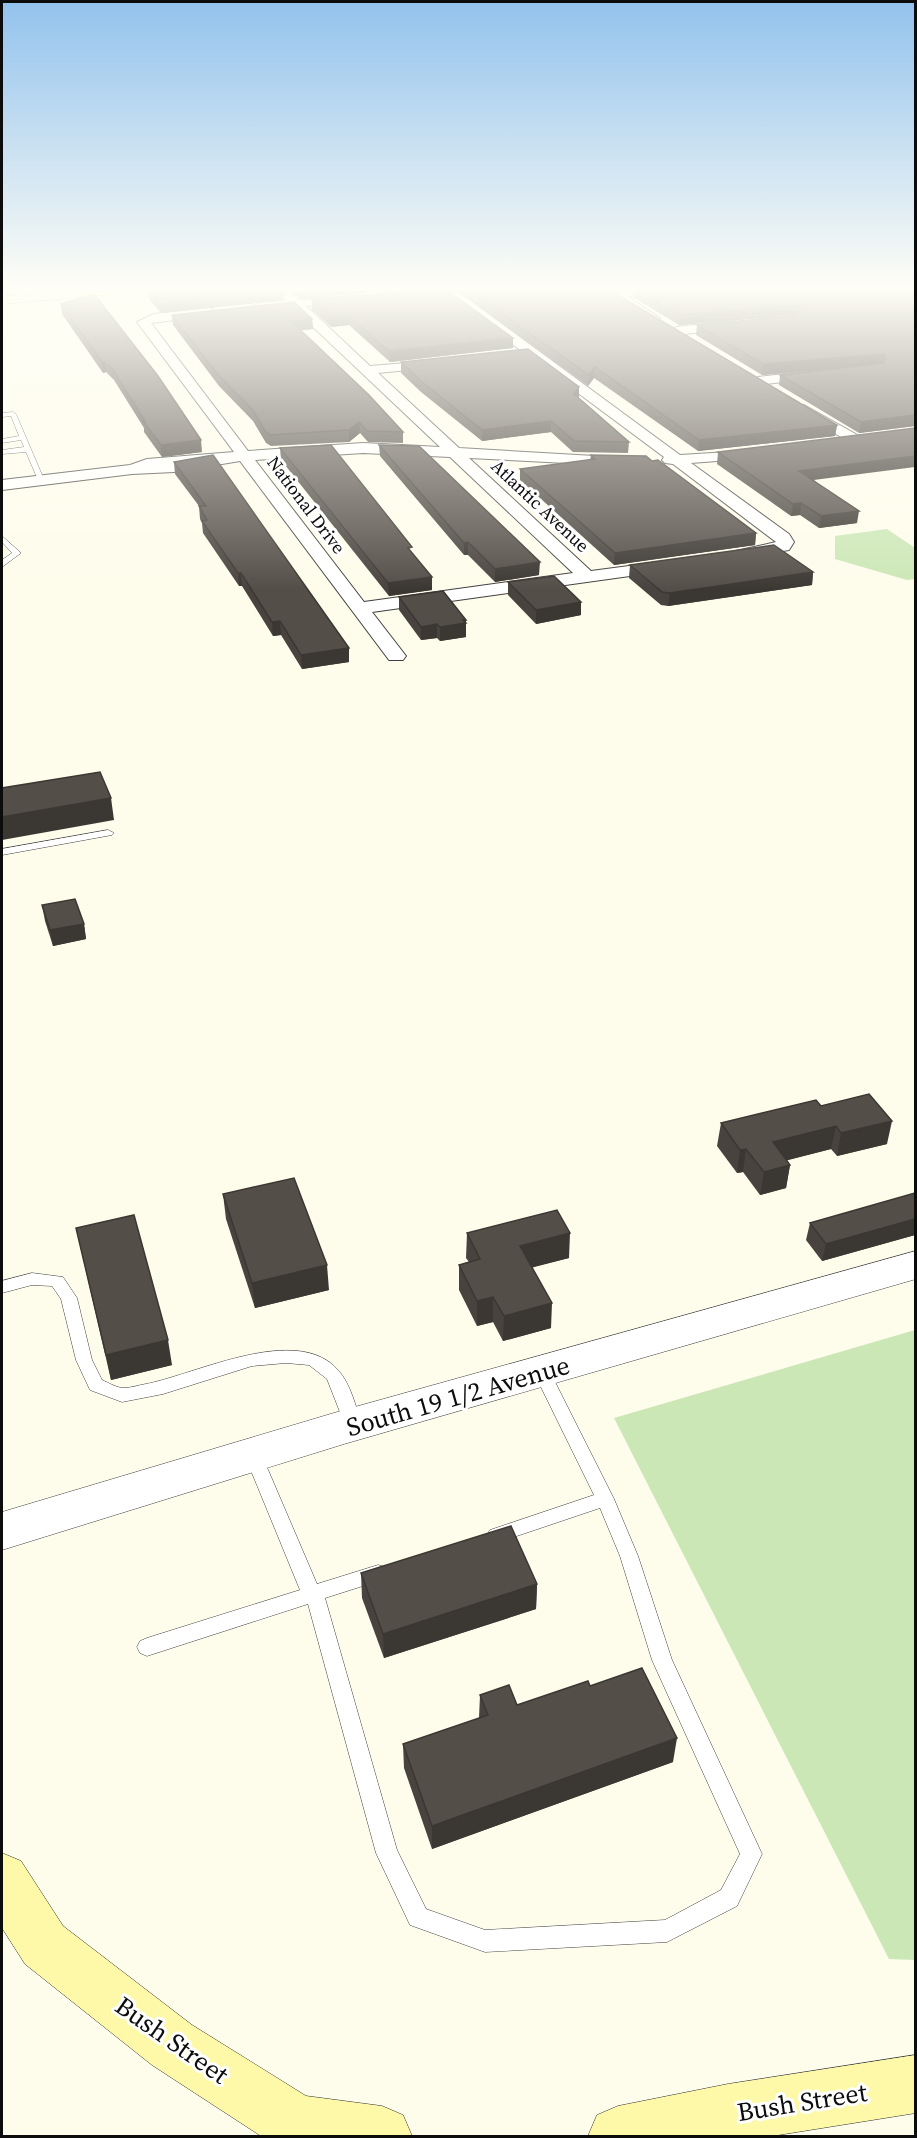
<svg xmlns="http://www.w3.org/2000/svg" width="917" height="2138" font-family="'Source Serif 4',serif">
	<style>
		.green { fill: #cce7b6 }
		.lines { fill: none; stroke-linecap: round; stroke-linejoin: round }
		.service-casing { stroke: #3f3f3f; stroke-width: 1 }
		.minor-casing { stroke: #3f3f3f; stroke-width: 2 }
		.tertiary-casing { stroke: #3f3f3f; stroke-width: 1 }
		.secondary-casing { stroke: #2e2e2e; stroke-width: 1 }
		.service { fill: #fff; fill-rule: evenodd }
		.minor { fill: #fff; fill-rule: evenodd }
		.tertiary { fill: #fff; fill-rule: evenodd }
		.secondary { fill: #fdf9a8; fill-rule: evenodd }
		.wall { fill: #48433e }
		.shaded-wall { fill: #3b3732 }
		.building { fill: #544e48; stroke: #3b3732; stroke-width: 1.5 }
		.labels { text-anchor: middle; stroke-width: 6; stroke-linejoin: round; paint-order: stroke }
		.far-street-label { font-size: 18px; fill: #0c0c0c; stroke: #fff }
		.near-street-label { font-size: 26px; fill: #0c0c0c; stroke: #fff }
	</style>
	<rect width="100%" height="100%" fill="#fefceb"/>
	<g class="green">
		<path d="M887,529L915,548V579L907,580L835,559V536Z"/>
		<path d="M915,1330L916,1960H915L889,1959L614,1418Z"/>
	</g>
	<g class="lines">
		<defs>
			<g id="service">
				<path d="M2,413L13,412L16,414L45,482L38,480L26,452L2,454V450L24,447L21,440L2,443V439L19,436L11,416L2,417Z"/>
				<path d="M2,536L21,553L2,567V560L12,553L2,542Z"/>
				<path d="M108,830L114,833L112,835L2,855V849Z"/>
				<path d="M32,1273L63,1277L77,1298L92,1360L102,1380C109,1383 117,1388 124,1388C131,1388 139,1385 146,1384C197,1374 297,1323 338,1370C351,1384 356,1408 362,1425L359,1430L353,1432L347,1430L327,1379L309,1365L286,1363L252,1366L163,1394L122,1402L90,1390L76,1360L61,1299L52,1286L32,1285L2,1293V1281Z"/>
				<path d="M542,1367L548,1368L614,1499L638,1556L672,1660L762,1854L737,1906L667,1942L485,1952L410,1925L376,1853L308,1604L147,1656L140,1653L137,1647L140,1641L147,1638L300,1590L245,1456L248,1451L254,1449L260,1451L317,1584L378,1565L385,1567L387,1573L385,1579L325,1598L397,1850L426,1909L485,1930L665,1920L721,1890L740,1854L652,1660L620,1556L600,1508L496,1543L490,1540L487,1535L490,1530L594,1495L534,1373L536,1368Z"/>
			</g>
			<g id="minor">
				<path d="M413,291H449L461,294L680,455L761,450L764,453L761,456L756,458L691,463L789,534L794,542L789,550L783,551L742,560L736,559L733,555L736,551L776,542L673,464L665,463L662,460L664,457L453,300C439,295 427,298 413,296Z"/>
				<path d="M619,291H641L639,293L628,297L660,318L654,322L650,321L617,301L615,298Z"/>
				<path d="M289,293L299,300L354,296V302L350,303L306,306L370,366L443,360L445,363L438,367L378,373L459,448L629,458L632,461L624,466L469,458L591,571L667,561L673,562L676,566L673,570L372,612L406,656L403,660H389L240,461L174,472L132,474L2,490V480L130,465L147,459L234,452L137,322L154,314L210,308L216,312L214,315L151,323L248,451L363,443L440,447L293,308L259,311L253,307L259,303L286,301L283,297ZM363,453L450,457L573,573L364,602L255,460Z"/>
				<path d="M734,321L740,325L738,328L676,335L670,331L676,327Z"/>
				<path d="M819,370L824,371L826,374L824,377L758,385L751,381L758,377Z"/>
				<path d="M804,405L861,437L863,440L861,443H851L799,412L797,409L799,406Z"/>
			</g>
			<path id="tertiary" d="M916,1251V1279L344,1444L2,1550V1512L344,1410Z"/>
			<g id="secondary">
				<path d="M61,291H112L105,295L2,304V296Z"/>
				<path d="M2,1853L21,1861L63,1926L192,2025L306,2096L382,2106L403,2115L412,2136H261L152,2065L25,1964L2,1928Z"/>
				<path d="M916,2055V2113L772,2136H588L597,2115L618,2106L728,2084Z"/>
			</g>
		</defs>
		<use href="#service" class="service-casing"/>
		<use href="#minor" class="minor-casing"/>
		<use href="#tertiary" class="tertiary-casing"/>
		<use href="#secondary" class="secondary-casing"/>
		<use href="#service" class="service"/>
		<use href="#minor" class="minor"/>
		<use href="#tertiary" class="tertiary"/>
		<use href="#secondary" class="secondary"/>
	</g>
	<g class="wall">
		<path d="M148,291H289L283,295V300L161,313L149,299Z"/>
		<path d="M289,291H383L301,299Z"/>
		<path d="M457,291H618L616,293L837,425L835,436L698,451L594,378L588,386Z"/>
		<path d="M634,291H915V426L859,433L779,385L780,375L851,367L762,375L696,335L697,325L794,315L679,325L633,297Z"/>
		<path d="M312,300L513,348L390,362L349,325L331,327L312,310Z"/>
		<path d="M61,304L202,452L162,457L144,432V428L114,380L106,372L103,373L62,314Z"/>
		<path d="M172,315L312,319L313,329L300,330L403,432V443L368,442L360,433L349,442L271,446L266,443L253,421L219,386L173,325Z"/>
		<path d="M401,362L579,387V398L629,442L628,453L573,452L551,432L482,441L421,392L401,373Z"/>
		<path d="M379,445L539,575L495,582L468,555H464L380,456Z"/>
		<path d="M280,448L412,553L432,590L389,596L281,460Z"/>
		<path d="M718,452L814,480L857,523L819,528L800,515L791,516L717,464Z"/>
		<path d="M591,455L652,461L756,533L755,545L614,565L520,480V469L590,460Z"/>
		<path d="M174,462L349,662L302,669L281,635L273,636L242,586H239L203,533L202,523L200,519L199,506L175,474Z"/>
		<path d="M630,565L813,572L812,585L668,606L661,605L629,578Z"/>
		<path d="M508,582L581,615L536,624L508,595Z"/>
		<path d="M399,597L466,620V637L440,641L437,638L421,640L399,610Z"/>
		<path d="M42,905L84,924L86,939L53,946L45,921Z"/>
		<path d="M821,1106L887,1144L837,1156L831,1149L787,1160L790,1165L786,1188L760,1195L743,1172L737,1173L717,1146L721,1123Z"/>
		<path d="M915,1193V1235L822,1261L806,1240L810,1223Z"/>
		<path d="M223,1194L329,1290L255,1308L226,1219Z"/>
		<path d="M76,1228L172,1365L111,1380Z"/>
		<path d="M467,1233L569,1258L532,1267L551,1328L503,1341L493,1322L477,1326L459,1290V1265L469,1262L466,1258Z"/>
		<path d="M361,1573L537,1584L536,1609L384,1658L362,1598Z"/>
		<path d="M590,1686L673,1762L432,1849L404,1768L403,1744L479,1718L480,1695L517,1705Z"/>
	</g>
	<g class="shaded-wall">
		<path d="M281,291H289L283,295V300L161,313L160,303Z"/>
		<path d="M300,291H383L301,299Z"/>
		<path d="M799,305L798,315L679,325V315Z"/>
		<path d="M348,315L349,325L331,327V317Z"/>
		<path d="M312,319L313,329L291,331V321Z"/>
		<path d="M513,338V348L390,362L389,351Z"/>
		<path d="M884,354L883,364L762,375L763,364Z"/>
		<path d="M102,362H105L106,372L103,373Z"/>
		<path d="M595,367L594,378L588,386L589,375Z"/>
		<path d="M579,387V398L573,405L574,394Z"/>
		<path d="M915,415V426L859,433L861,422Z"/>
		<path d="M551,421V432L482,441V430Z"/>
		<path d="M359,422L360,433L349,442V430Z"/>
		<path d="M837,425L835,436L698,451L699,440Z"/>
		<path d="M201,440L202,452L162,457L161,445Z"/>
		<path d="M915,456V467L798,482L799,471Z"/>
		<path d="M801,503L800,515L791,516L793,504Z"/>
		<path d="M859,511L857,523L819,528L821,516Z"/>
		<path d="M756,533L755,545L614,565L615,553Z"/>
		<path d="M468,542V555H464V543Z"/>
		<path d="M540,562L539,575L495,582V569Z"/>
		<path d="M813,572L812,585L668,606L670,593Z"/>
		<path d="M238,573H241L242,586H239Z"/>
		<path d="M432,577V590L389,596L388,583Z"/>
		<path d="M581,602V615L536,624V610Z"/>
		<path d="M463,620H466V637L440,641V627Z"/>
		<path d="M280,621L281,635L273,636L272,622Z"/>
		<path d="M437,624V638L421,640V627Z"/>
		<path d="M349,648V662L302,669L301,655Z"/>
		<path d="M111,798L114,820L2,840V817Z"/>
		<path d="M84,924L86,939L53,946L50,930Z"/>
		<path d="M892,1121L887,1144L837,1156L841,1133Z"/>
		<path d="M836,1126L831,1149L769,1165L773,1142Z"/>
		<path d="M746,1149L743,1172L737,1173L740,1150Z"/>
		<path d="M790,1165L786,1188L760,1195L764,1172Z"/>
		<path d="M915,1219V1235L822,1261L826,1244Z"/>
		<path d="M570,1233L569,1258L519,1271L520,1246Z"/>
		<path d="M327,1265L329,1290L255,1308L252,1283Z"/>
		<path d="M493,1297V1322L477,1326V1301Z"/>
		<path d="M552,1303L551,1328L503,1341L504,1316Z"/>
		<path d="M168,1340L172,1365L111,1380L106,1355Z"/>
		<path d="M537,1584L536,1609L384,1658L383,1634Z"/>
		<path d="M677,1738L673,1762L432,1849V1826Z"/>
	</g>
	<g class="building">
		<path d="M149,291H282L160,303Z"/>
		<path d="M407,291H448L513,338L389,351L348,315L331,317L312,300Z"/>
		<path d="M470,291H615L616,294L837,425L699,440L595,367L589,375Z"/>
		<path d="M638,291H915V415L861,422L780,375L883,363L886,359L884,354L763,364L697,325L793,316L801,310L799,305L679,315Z"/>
		<path d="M94,294L158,376L201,440L161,445L143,421H145L113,370L105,362H102L61,304Z"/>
		<path d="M294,302L312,319L291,321L369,395L403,432L367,431L359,422L349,430L270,435L265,431L253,410L218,375L172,315Z"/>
		<path d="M528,349L579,387L574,394L629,442L574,441L551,421L482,430L421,381L401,362Z"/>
		<path d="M915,428V456L799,471L859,511L821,516L801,503L793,504L718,452Z"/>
		<path d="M331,445L412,547L408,548L432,577L388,583L280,448Z"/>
		<path d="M379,445L419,446L540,562L495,569L468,542L464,543Z"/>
		<path d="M213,455L349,648L301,655L280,621L272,622L241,573H238L202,521L207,520L199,506H206L174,462Z"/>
		<path d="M591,455L646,456L652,461L658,460L756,533L615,553L520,469L595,459Z"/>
		<path d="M774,545L813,572L670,593L662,592L630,565Z"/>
		<path d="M554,576L581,602L536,610L508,582Z"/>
		<path d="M443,591L466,620H463L466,623L440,627L437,624L421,627L399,597Z"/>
		<path d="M100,772L111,798L2,817V788Z"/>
		<path d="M75,899L84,924L50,930L42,905Z"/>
		<path d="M869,1094L892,1121L841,1133L836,1126L773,1142L790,1165L764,1172L746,1149L740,1150L721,1123L816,1100L821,1106Z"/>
		<path d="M294,1178L327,1265L252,1283L223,1194Z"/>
		<path d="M915,1193V1219L826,1244L810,1223Z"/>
		<path d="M557,1210L570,1233L520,1246L552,1303L504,1316L493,1297L477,1301L459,1265L480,1259L467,1233Z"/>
		<path d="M134,1215L168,1340L106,1355L76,1228Z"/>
		<path d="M511,1526L537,1584L383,1634L361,1573Z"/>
		<path d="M642,1668L677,1738L432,1826L403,1744L488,1715L480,1695L509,1685L517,1705L588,1681L590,1686Z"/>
	</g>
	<linearGradient id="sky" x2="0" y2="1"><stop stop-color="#92c2ed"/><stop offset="0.49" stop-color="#fffef6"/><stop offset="1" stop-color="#fffef6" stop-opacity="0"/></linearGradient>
	<rect width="917" height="590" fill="url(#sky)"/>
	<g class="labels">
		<g class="far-street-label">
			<text transform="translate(306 505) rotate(53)" y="6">National Drive</text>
			<text transform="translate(540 506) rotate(43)" y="6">Atlantic Avenue</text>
		</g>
		<g class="near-street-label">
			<text transform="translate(458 1396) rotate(-16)" y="9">South 19 1/2 Avenue</text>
			<text transform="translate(172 2040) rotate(35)" y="9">Bush Street</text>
			<text transform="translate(802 2102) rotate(-9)" y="9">Bush Street</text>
		</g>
	</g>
	<rect width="917" height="2138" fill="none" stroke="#0c0c0c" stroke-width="6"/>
</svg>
